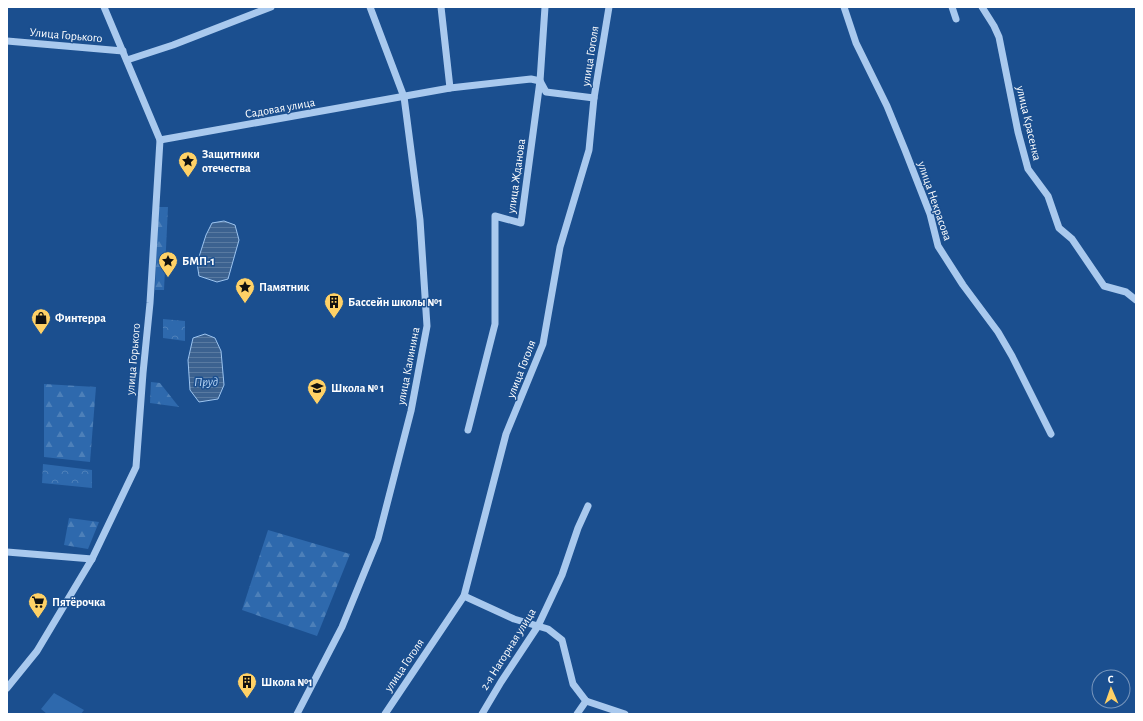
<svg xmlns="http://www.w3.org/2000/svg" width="1143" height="721" font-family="'Alegreya Sans',sans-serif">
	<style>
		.grass { fill: #2e69ad }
		.forest { fill: url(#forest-firs) }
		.park { fill: url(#park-crowns) }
		.water { fill: url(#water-rules); stroke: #9cc4f0 }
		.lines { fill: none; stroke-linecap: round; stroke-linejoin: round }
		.minor { stroke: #a9c9ee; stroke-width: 7 }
		.labels { text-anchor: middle; stroke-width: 3; stroke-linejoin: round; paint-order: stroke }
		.street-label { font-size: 12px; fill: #fff; stroke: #1b4f8f }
		.poi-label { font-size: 12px; font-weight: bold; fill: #fff; stroke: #1b4f8f; text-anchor: start }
		.water-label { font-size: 13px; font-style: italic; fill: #b5d3f5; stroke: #1b4f8f }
	</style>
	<defs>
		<pattern id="forest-firs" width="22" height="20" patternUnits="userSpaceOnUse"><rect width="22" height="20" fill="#2e69ad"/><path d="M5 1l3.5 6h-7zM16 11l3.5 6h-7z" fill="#4d80b9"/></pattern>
		<pattern id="park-crowns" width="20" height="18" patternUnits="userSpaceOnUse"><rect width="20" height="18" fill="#2e69ad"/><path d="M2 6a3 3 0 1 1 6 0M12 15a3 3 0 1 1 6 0" fill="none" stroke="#4d80b9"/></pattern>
		<pattern id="water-rules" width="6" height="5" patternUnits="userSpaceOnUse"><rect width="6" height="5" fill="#3c6290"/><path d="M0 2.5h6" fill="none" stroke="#597aa1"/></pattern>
	</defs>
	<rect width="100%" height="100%" fill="#1b4f8f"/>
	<path class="grass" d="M54,693L84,710L81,714H47L41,709Z"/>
	<g class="forest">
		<path d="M158,207H168L164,290H155Z"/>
		<path d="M151,382L160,383L179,407L150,403Z"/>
		<path d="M44,384L96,387L90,462L44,457Z"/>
		<path d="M69,518L99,522L88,549L64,545Z"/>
		<path d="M268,530L350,554L317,636L242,610Z"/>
	</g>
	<g class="park">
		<path d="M163,319L185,321V341L163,338Z"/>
		<path d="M43,464L92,470V488L42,483Z"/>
	</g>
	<g class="water">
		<path d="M224,221L235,225L239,240L228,279L217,282L199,276L197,263L206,235L212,223Z"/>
		<path d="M205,334L215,338L221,351L224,385L218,399L199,402L190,390L188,360L193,338Z"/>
	</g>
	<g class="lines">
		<g class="minor">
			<path d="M441,7L450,88"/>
			<path d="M844,7L856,43L887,106L905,150L930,214L938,246L963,285L998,332L1012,356L1051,434"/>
			<path d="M952,7L956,19"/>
			<path d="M982,7L994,26L999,37L1018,132L1028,169L1048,196L1059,228L1072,239L1104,286L1126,292L1136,300"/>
			<path d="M7,41L123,51"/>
			<path d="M127,60L173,45L271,7"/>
			<path d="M160,140L450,88L531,79L540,81L546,92L594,98"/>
			<path d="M468,430L495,324V216L521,223L540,81L545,7"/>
			<path d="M7,552L92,559"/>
			<path d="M464,596L514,619L548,629L562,640L573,684L586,701L625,714"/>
			<path d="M7,688L37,651L92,559L136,467L143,373L150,303L160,140L104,7"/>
			<path d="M297,714L342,627L378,539L411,411L427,326L420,220L406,112L404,97L370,7"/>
			<path d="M385,714L464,596L506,434L543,344L560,247L589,150L594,98L609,7"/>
			<path d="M482,714L501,682L538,626L562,575L578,528L588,506"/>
			<path d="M577,714L586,701"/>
		</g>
	</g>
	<defs>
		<symbol id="sight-pin" viewBox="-11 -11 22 30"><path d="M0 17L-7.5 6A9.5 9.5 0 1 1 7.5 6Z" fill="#ffd166" stroke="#1b4f8f"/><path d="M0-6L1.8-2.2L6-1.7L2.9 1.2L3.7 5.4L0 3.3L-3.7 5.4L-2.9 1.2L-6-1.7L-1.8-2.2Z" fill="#111"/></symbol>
		<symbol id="building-pin" viewBox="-11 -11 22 30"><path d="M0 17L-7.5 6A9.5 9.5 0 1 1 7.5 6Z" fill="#ffd166" stroke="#1b4f8f"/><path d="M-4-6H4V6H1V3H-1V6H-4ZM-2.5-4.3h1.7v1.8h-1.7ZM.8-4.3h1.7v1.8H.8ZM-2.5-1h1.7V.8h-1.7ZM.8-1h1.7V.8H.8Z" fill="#111"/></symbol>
		<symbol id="shop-pin" viewBox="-11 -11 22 30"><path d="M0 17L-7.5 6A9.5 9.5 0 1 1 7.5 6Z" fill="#ffd166" stroke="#1b4f8f"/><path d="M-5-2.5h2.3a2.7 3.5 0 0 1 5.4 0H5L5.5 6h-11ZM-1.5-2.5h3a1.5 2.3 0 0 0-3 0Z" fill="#111"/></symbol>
		<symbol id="school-pin" viewBox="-11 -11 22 30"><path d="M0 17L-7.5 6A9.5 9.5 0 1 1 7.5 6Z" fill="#ffd166" stroke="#1b4f8f"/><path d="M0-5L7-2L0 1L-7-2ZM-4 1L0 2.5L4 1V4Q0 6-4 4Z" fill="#111"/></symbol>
		<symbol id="supermarket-pin" viewBox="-11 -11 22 30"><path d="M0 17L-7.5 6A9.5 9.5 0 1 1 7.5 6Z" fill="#ffd166" stroke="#1b4f8f"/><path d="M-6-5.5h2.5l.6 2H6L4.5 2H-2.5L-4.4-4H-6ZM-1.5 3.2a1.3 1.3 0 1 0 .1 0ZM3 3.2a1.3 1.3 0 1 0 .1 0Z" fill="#111"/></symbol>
	</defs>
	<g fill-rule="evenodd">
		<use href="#sight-pin" x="177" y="150" width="22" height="30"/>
		<use href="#sight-pin" x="157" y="250" width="22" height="30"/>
		<use href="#sight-pin" x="234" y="276" width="22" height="30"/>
		<use href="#building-pin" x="323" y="291" width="22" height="30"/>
		<use href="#shop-pin" x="30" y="307" width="22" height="30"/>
		<use href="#school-pin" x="306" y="377" width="22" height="30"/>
		<use href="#supermarket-pin" x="27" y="591" width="22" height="30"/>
		<use href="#building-pin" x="236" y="671" width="22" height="30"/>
	</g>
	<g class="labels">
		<g class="street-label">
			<text transform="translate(66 35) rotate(5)" y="4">Улица Горького</text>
			<text transform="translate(590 56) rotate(-81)" y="4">улица Гоголя</text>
			<text transform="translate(280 108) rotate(-10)" y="4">Садовая улица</text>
			<text transform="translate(1029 123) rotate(77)" y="4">улица Красенка</text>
			<text transform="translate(516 176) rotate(-82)" y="4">улица Жданова</text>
			<text transform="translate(935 201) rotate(71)" y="4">улица Некрасова</text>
			<text transform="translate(133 359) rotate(-85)" y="4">улица Горького</text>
			<text transform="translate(408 366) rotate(-79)" y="4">улица Калинина</text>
			<text transform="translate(521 369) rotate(-69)" y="4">улица Гоголя</text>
			<text transform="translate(508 649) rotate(-58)" y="4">2-я Нагорная улица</text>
			<text transform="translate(404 665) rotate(-56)" y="4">улица Гоголя</text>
		</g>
		<g class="poi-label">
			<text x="202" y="158">Защитники<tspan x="202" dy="14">отечества</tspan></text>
			<text x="182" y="265">БМП-1</text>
			<text x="259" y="291">Памятник</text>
			<text x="348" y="306">Бассейн школы №1</text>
			<text x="55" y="322">Финтерра</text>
			<text x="331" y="392">Школа № 1</text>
			<text x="52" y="606">Пятёрочка</text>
			<text x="261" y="686">Школа №1</text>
		</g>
		<g class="water-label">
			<text x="206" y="386">Пруд</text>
		</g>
	</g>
	<rect width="1143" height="721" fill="none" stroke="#ffffff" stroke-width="16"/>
	<g transform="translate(1111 689) rotate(358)"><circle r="19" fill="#1b4f8f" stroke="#7695bc"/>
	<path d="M0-3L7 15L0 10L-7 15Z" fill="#ffd166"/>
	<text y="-6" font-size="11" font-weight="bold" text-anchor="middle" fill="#ffffff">С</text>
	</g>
</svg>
